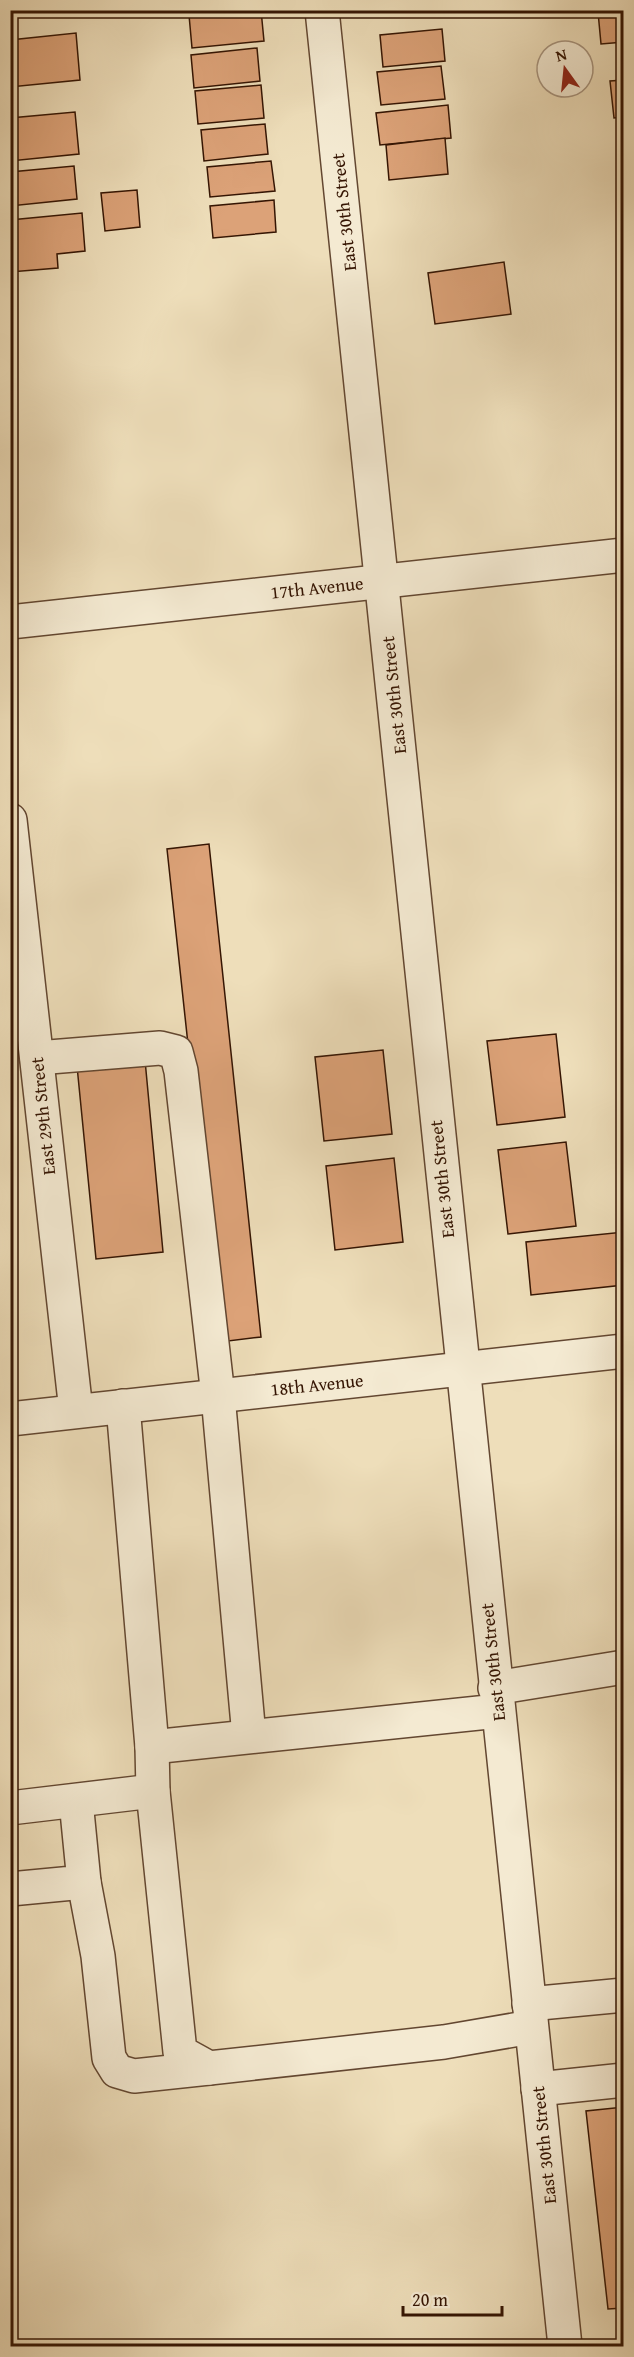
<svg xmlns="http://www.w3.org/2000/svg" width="634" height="2357" font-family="'Gentium Book Plus',serif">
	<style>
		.building { fill: #dca278; stroke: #351503; stroke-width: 1.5 }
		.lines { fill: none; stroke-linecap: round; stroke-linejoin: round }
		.minor-casing { stroke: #634731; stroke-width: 36 }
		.minor { stroke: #f4ead2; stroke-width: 33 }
		.labels { text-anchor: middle; stroke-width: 4.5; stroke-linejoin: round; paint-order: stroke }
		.street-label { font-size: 18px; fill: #351503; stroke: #f4ead2 }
	</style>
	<rect width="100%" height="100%" fill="#eedeba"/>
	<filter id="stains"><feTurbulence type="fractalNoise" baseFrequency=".00333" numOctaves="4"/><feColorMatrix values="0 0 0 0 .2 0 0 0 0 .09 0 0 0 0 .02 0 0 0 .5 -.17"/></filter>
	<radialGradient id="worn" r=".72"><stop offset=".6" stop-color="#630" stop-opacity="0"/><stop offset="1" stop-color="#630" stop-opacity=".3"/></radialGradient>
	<g class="building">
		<path d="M235,10H261L264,41L192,48L189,15Z"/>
		<path d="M624,10V42L601,44L598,12Z"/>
		<path d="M442,29L445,61L383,67L380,35Z"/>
		<path d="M76,33L80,80L10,87V40Z"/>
		<path d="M257,48L260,81L194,88L191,55Z"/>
		<path d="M441,66L445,99L381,105L377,72Z"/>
		<path d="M624,80V117L614,118L610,81Z"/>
		<path d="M261,85L264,118L198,124L195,91Z"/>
		<path d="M448,105L451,138L380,145L376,113Z"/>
		<path d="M75,112L79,154L10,161V118Z"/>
		<path d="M265,124L268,154L204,161L201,130Z"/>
		<path d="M445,138L448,174L389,180L386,145Z"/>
		<path d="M271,161L275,191L210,197L207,167Z"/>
		<path d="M74,166L77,199L10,206V172Z"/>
		<path d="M137,190L140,227L105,231L101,193Z"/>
		<path d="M274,200L276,232L213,238L210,206Z"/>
		<path d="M82,213L85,251L57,254L58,268L10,272V220Z"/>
		<path d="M504,262L511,314L435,324L428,273Z"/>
		<path d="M209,844L261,1337L220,1342L167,849Z"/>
		<path d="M556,1034L565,1117L497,1125L487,1041Z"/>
		<path d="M383,1050L392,1134L324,1141L315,1057Z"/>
		<path d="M145,1060L163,1252L96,1259L77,1066Z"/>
		<path d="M566,1142L576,1226L508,1234L498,1150Z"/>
		<path d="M394,1158L403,1242L335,1250L326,1166Z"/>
		<path d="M624,1232V1285L531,1295L526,1242Z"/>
		<path d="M624,2107V2308L608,2309L586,2111Z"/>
	</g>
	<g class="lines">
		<defs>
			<g id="minor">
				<path d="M322,10L565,2346"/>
				<path d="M10,622L624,555"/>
				<path d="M10,820L76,1411"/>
				<path d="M37,1058L160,1048L176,1052L181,1071L218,1396L249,1736"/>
				<path d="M123,1406L152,1747L153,1791L180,2052L209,2068L444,2042L531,2027"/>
				<path d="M10,1419L624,1351"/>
				<path d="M495,1688L624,1667"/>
				<path d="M152,1747L498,1711"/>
				<path d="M10,1808L153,1791"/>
				<path d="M84,1882L98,1956L109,2058L117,2071L134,2076L209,2068"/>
				<path d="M10,1889L84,1882L76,1801"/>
				<path d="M529,2004L624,1995"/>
				<path d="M538,2089L624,2080"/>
			</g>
		</defs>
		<use href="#minor" class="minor-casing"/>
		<use href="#minor" class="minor"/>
	</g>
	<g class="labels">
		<g class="street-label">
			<text transform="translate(344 212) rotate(-96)" y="6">East 30th Street</text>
			<text transform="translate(317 588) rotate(-6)" y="6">17th Avenue</text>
			<text transform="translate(394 695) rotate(-96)" y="6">East 30th Street</text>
			<text transform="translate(43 1116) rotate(-96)" y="6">East 29th Street</text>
			<text transform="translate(442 1179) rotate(-96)" y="6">East 30th Street</text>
			<text transform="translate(317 1385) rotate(-6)" y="6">18th Avenue</text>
			<text transform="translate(493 1662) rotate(-96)" y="6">East 30th Street</text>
			<text transform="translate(544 2145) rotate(-96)" y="6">East 30th Street</text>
		</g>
	</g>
	<rect width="634" height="2357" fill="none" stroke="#eedeba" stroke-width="36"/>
	<rect x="12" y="12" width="610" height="2333" fill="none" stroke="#351503" stroke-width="3"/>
	<rect x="18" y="18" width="598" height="2321" fill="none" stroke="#351503" stroke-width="1.5"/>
	<g transform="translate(565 69) rotate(345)"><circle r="28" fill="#f4ead2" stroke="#a8957f" stroke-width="1.5"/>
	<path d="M0-4.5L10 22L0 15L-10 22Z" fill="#8f2418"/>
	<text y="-9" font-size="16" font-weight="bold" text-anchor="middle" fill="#351503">N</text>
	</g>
	<path d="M403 2306v9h99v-9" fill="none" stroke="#351503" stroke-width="3"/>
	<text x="412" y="2306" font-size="18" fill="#351503" stroke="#f4ead2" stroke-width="4.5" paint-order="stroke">20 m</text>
	<rect width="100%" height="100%" filter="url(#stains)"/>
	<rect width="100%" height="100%" fill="url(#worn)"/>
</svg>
